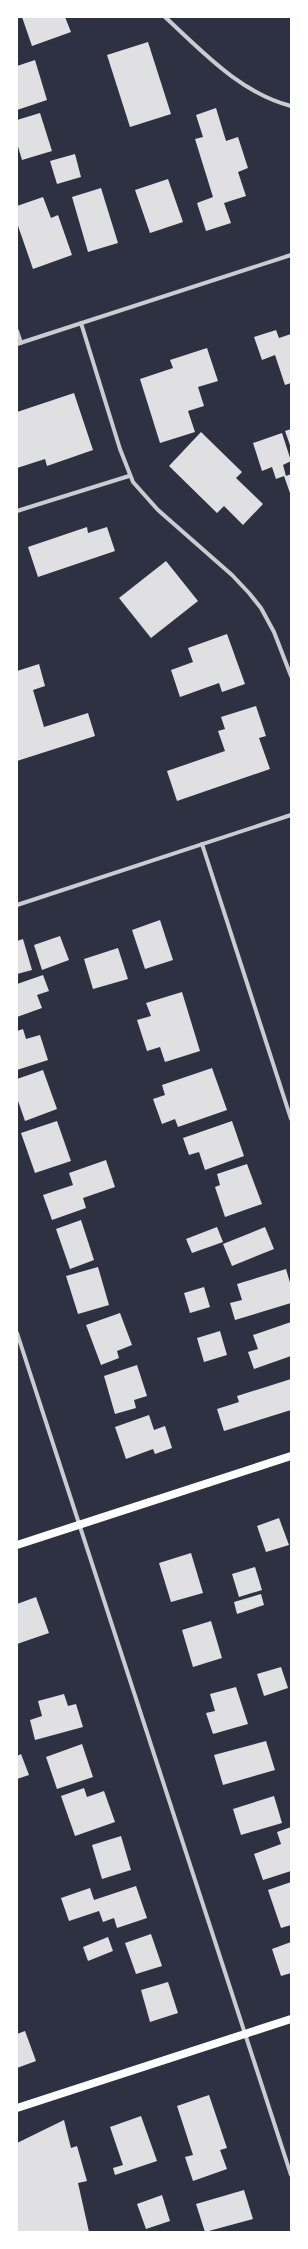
<svg xmlns="http://www.w3.org/2000/svg" width="308" height="2249" font-family="'Sofia Sans Condensed',sans-serif">
	<style>
		.building { fill: #e0e0e3 }
		.lines { fill: none; stroke-linecap: round; stroke-linejoin: round }
		.minor { stroke: #caccd0; stroke-width: 4 }
		.secondary { stroke: #fff; stroke-width: 8 }
	</style>
	<rect width="100%" height="100%" fill="#2d3142"/>
	<g class="building">
		<path d="M22,17H65L71,32L32,46Z"/>
		<path d="M148,42L171,114L130,127L107,55Z"/>
		<path d="M35,60L47,100L17,110V66Z"/>
		<path d="M216,108L226,141L238,137L248,168L238,172L246,196L224,203L231,223L206,231L197,203L213,197L195,139L203,137L196,115Z"/>
		<path d="M40,113L52,151L22,160L17,143V120Z"/>
		<path d="M75,154L81,177L57,184L50,161Z"/>
		<path d="M168,179L183,222L150,233L135,190Z"/>
		<path d="M101,188L118,243L88,252L72,197Z"/>
		<path d="M43,197L51,218L58,215L72,255L33,269L17,223V206Z"/>
		<path d="M276,330L279,338L291,334V383L285,385L275,355L262,360L254,337Z"/>
		<path d="M207,348L218,381L198,387L204,406L188,411L195,432L160,443L140,379L173,368L170,360Z"/>
		<path d="M74,393L93,450L47,466L45,459L17,468V412Z"/>
		<path d="M291,429V448L285,431Z"/>
		<path d="M201,432L242,472L236,478L263,504L243,525L224,506L217,513L169,466Z"/>
		<path d="M282,433L291,461L283,465L286,476L291,474V496L284,476L276,479L272,467L262,471L253,443Z"/>
		<path d="M87,527L88,533L107,527L115,551L38,577L28,547Z"/>
		<path d="M166,561L198,601L151,638L119,598Z"/>
		<path d="M227,634L245,684L222,692L219,683L180,697L171,670L193,662L188,648Z"/>
		<path d="M39,664L45,686L33,690L44,727L88,713L95,736L17,761V671Z"/>
		<path d="M256,706L266,736L259,738L270,769L177,801L167,771L225,751L218,731L225,729L221,717Z"/>
		<path d="M160,920L173,960L145,969L132,930Z"/>
		<path d="M60,936L69,960L42,970L34,945Z"/>
		<path d="M23,939L32,970L17,974V941Z"/>
		<path d="M118,948L128,979L93,989L84,959Z"/>
		<path d="M43,975L49,991L37,995L42,1008L17,1017V984Z"/>
		<path d="M182,992L200,1051L165,1062L160,1047L147,1051L137,1020L151,1016L146,1003Z"/>
		<path d="M23,1029L26,1039L40,1035L48,1060L17,1070V1031Z"/>
		<path d="M212,1068L227,1110L178,1127L175,1119L162,1124L153,1099L165,1095L162,1085Z"/>
		<path d="M43,1070L57,1109L25,1121L17,1098V1079Z"/>
		<path d="M57,1121L71,1161L35,1173L21,1133Z"/>
		<path d="M232,1121L244,1156L205,1170L199,1152L189,1155L183,1138Z"/>
		<path d="M106,1160L115,1187L83,1198L86,1208L52,1220L43,1195L73,1185L69,1173Z"/>
		<path d="M247,1164L262,1204L225,1217L215,1187L220,1185L217,1174Z"/>
		<path d="M81,1220L94,1260L70,1269L56,1229Z"/>
		<path d="M217,1227L223,1242L192,1253L186,1239Z"/>
		<path d="M265,1227L274,1249L232,1266L223,1244Z"/>
		<path d="M98,1267L109,1305L78,1314L66,1276Z"/>
		<path d="M286,1269L291,1286V1303L235,1320L230,1303L242,1300L237,1284Z"/>
		<path d="M204,1287L210,1307L190,1313L184,1293Z"/>
		<path d="M120,1313L132,1345L117,1351L119,1358L101,1365L86,1325Z"/>
		<path d="M291,1322V1356L254,1369L248,1352L258,1349L253,1335Z"/>
		<path d="M220,1331L227,1355L204,1362L197,1338Z"/>
		<path d="M137,1365L147,1396L134,1400L136,1408L115,1414L104,1376Z"/>
		<path d="M291,1379V1410L224,1431L217,1409L239,1402L237,1396Z"/>
		<path d="M149,1415L154,1430L165,1426L172,1448L155,1454L153,1449L126,1459L115,1427Z"/>
		<path d="M279,1518L289,1545L266,1552L257,1526Z"/>
		<path d="M191,1553L203,1593L171,1602L159,1563Z"/>
		<path d="M255,1567L262,1590L239,1597L232,1574Z"/>
		<path d="M261,1594L264,1605L237,1614L234,1602Z"/>
		<path d="M36,1597L49,1633L17,1644V1604Z"/>
		<path d="M211,1621L222,1658L193,1667L182,1630Z"/>
		<path d="M281,1667L288,1688L264,1696L257,1674Z"/>
		<path d="M236,1687L248,1724L213,1734L206,1713L215,1711L210,1694Z"/>
		<path d="M64,1694L68,1706L76,1704L83,1727L35,1740L30,1720L42,1716L38,1701Z"/>
		<path d="M266,1741L275,1770L223,1785L214,1755Z"/>
		<path d="M82,1744L93,1777L57,1789L46,1757Z"/>
		<path d="M21,1754L29,1775L17,1779V1756Z"/>
		<path d="M84,1788L87,1797L104,1791L115,1822L75,1836L61,1796Z"/>
		<path d="M274,1796L282,1823L241,1835L233,1809Z"/>
		<path d="M291,1827V1871L263,1880L254,1854L281,1844L277,1832Z"/>
		<path d="M121,1836L131,1870L102,1879L92,1845Z"/>
		<path d="M291,1882V1925L281,1928L268,1890Z"/>
		<path d="M136,1886L147,1918L117,1928L114,1918L103,1922L99,1911L69,1921L61,1898L90,1888L94,1900Z"/>
		<path d="M151,1934L162,1966L136,1974L125,1943Z"/>
		<path d="M108,1937L113,1951L88,1961L83,1947Z"/>
		<path d="M291,1942V1973L281,1976L272,1949Z"/>
		<path d="M168,1982L178,2013L150,2022L141,1990Z"/>
		<path d="M25,2031L36,2061L17,2068V2034Z"/>
		<path d="M209,2095L227,2148L220,2150L227,2169L193,2181L185,2157L193,2155L177,2106Z"/>
		<path d="M141,2116L157,2161L115,2175L113,2168L123,2165L110,2127Z"/>
		<path d="M64,2120L71,2148L77,2146L87,2181L78,2183L89,2232H17V2143Z"/>
		<path d="M244,2190L253,2219L205,2232L196,2204Z"/>
		<path d="M162,2195L170,2221L146,2229L137,2204Z"/>
	</g>
	<g class="lines">
		<g class="minor">
			<path d="M165,17C202,51 240,93 291,106"/>
			<path d="M81,323L120,449L133,482L158,510L232,575L249,593L261,608L274,632L291,676"/>
			<path d="M17,331L21,343"/>
			<path d="M17,344L291,255"/>
			<path d="M17,511L129,476"/>
			<path d="M202,844L291,1119"/>
			<path d="M17,905L291,815"/>
			<path d="M17,1333L291,2175"/>
		</g>
		<g class="secondary">
			<path d="M17,1545L291,1456"/>
			<path d="M17,2108L291,2019"/>
		</g>
	</g>
	<rect width="308" height="2249" fill="none" stroke="#ffffff" stroke-width="36"/>
</svg>
